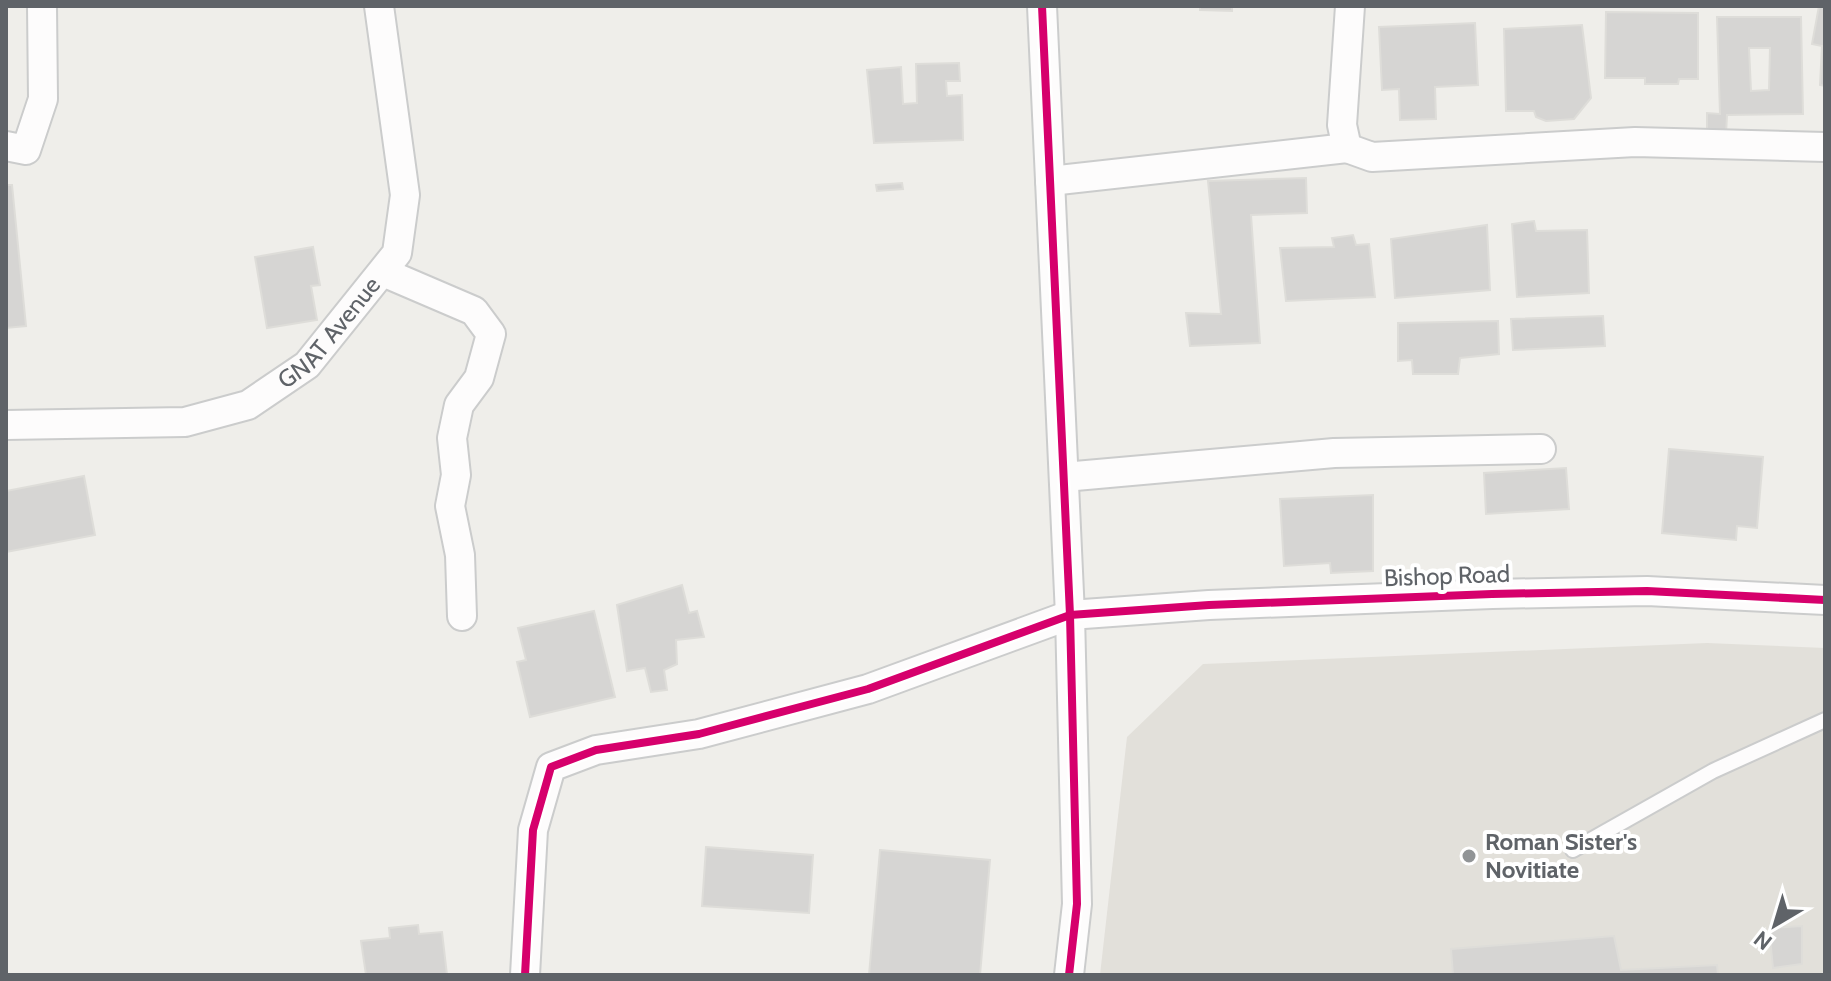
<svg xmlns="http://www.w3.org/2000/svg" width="1831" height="981" font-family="Cabin,sans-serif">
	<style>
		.education { fill: #e2e0da }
		.building { fill: #d6d5d3; stroke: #deddd9; stroke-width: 2; fill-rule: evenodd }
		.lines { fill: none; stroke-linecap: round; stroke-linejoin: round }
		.service-casing { stroke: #cbcccc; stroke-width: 18 }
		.minor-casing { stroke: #cbcccc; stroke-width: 32 }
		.service { stroke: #fdfcfc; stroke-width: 14 }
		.minor { stroke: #fdfcfc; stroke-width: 28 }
		.cycleway-casing { stroke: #fff; stroke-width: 13 }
		.cycleway { stroke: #d6006c; stroke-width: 8 }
		.poi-dot { fill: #919496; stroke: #fff; stroke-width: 3 }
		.labels { text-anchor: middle; stroke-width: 8; stroke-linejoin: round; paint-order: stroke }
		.street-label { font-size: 24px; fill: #5f6368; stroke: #fff }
		.poi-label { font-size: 24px; font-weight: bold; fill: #5f6368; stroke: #fff; text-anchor: start }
	</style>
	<rect width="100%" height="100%" fill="#efeeea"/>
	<path class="education" d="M1707,643L1825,648V975H1100L1127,737L1203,664Z"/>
	<g class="building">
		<path d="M1200,6H1232V11L1200,10Z"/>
		<path d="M1819,6H1825V86L1820,85L1822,46L1812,44Z"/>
		<path d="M1606,12L1698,13V79H1679L1678,84H1645V78H1605Z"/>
		<path d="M1717,17H1801L1803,114L1727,115L1726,135L1707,133V113L1720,114ZM1749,48H1770L1769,90L1751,91Z"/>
		<path d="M1475,23L1478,85L1435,87L1436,119L1400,120L1399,89L1382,90L1379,27Z"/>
		<path d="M1582,25L1591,98L1574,119L1546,121L1536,117L1534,111H1506L1504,29Z"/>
		<path d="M959,63L960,81H946L947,96L962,95L963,140L874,143L867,70L901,67L903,104L917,103L916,64Z"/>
		<path d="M1306,178L1307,213L1251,215L1260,343L1190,346L1186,313L1221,314L1208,181Z"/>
		<path d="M902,183L903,189L877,191L876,185Z"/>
		<path d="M6,185H12L26,326L6,328Z"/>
		<path d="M1534,221L1536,231L1587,230L1589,293L1517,297L1512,224Z"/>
		<path d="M1487,225L1490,290L1395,298L1391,239Z"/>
		<path d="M1353,235L1356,245L1369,244L1375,297L1286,301L1280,248L1334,247L1332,238Z"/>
		<path d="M313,247L320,285L311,286L317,320L267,328L255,257Z"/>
		<path d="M1603,316L1605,346L1513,350L1511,319Z"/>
		<path d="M1498,321L1499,354L1460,358L1458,374H1413L1412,360L1398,361V323Z"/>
		<path d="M1669,449L1763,457L1757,528L1737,526L1736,540L1662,533Z"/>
		<path d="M1566,468L1569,509L1486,514L1484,473Z"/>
		<path d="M84,476L95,535L6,552V491Z"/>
		<path d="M1373,495V571L1331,573L1330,563L1284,566L1280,499Z"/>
		<path d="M682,585L689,613L697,611L704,637L676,640L677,664L664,670L667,690L651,692L645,668L627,671L617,605Z"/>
		<path d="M594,611L615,697L530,717L517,662L526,660L518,628Z"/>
		<path d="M706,847L813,855L809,913L702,906Z"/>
		<path d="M880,850L990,860L980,975H869Z"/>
		<path d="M418,925L419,934L442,932L447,975H366L361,941L390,938L389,928Z"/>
		<path d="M1802,926V964L1773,968L1769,928Z"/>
		<path d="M1614,936L1621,970L1717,965L1718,975H1453L1451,949Z"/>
	</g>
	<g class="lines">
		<defs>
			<path id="service" d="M1573,850L1713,771L1825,720"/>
			<g id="minor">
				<path d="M1042,6L1070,615L1077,904L1069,975"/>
				<path d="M1350,6L1342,125L1347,148L1372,157L1635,142L1825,147"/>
				<path d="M6,146L26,150L43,99L42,6"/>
				<path d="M1050,181L1347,148"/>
				<path d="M383,272L474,311L491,334L479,378L459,405L452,438L456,475L450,506L460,555L462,616"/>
				<path id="s1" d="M6,425L185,422L248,405L307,365L397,253L405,195L379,6"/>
				<path d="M1064,477L1334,453L1541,449"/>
				<path d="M525,975L533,830L551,767L596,750L699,734L868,689L1070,615L1209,605L1492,594L1647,591L1825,600"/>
			</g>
		</defs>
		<use href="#service" class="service-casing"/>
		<use href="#minor" class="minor-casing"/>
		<use href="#service" class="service"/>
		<use href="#minor" class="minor"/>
		<defs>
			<g id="cycleway">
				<path d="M1042,6L1070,615L1077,904L1069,975"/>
				<path d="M525,975L533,830L551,767L596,750L699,734L868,689L1070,615L1209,605L1492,594L1647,591L1825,600"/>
			</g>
		</defs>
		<use href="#cycleway" class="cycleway-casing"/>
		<use href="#cycleway" class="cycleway"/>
	</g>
	<circle class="poi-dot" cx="1469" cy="856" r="8"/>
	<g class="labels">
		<g class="street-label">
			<text dy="8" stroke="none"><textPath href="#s1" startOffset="354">GNAT Avenue</textPath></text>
			<text transform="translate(1447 576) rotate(-2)" y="8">Bishop Road</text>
		</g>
		<g class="poi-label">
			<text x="1485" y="850">Roman Sister's<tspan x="1485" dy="28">Novitiate</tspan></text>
		</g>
	</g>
	<rect width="1831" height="981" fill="none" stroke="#5f6368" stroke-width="16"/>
	<g transform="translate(1775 925) rotate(218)" stroke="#ffffff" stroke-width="6" paint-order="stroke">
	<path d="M0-6L14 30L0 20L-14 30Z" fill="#5f6368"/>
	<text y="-12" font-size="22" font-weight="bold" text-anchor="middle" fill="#5f6368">N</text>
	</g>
</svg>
